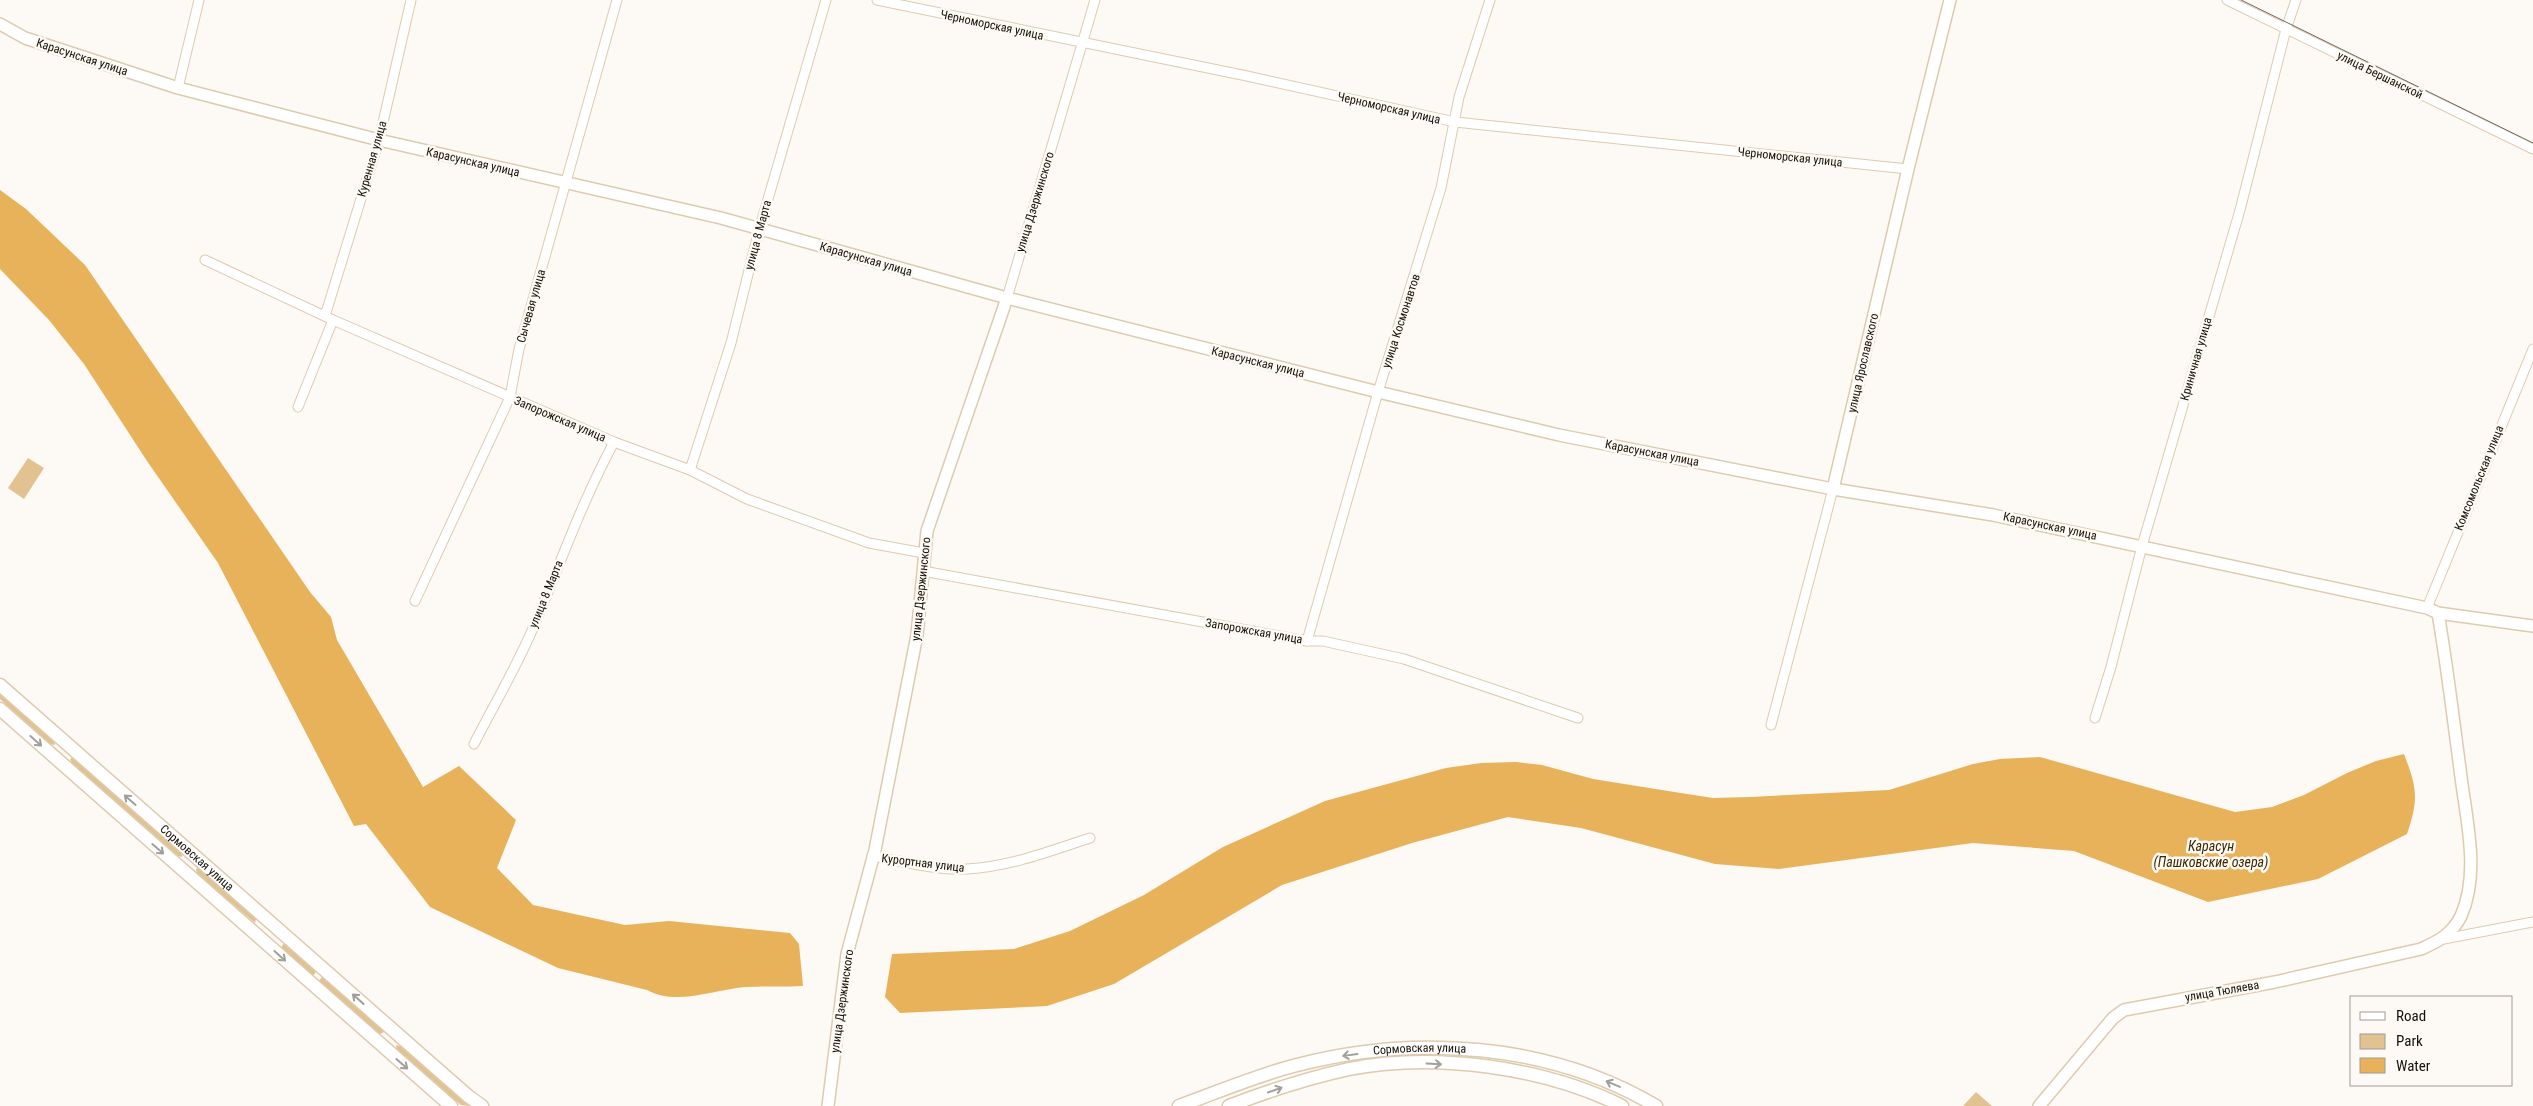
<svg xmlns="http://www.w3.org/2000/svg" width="2533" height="1106" font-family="'Roboto Condensed',sans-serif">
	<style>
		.green { fill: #e2c290 }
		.water { fill: #e7b25a }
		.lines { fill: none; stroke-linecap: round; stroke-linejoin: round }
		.minor-casing { stroke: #ddcbaf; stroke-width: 11 }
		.tertiary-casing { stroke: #ddcbaf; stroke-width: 14 }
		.secondary-casing { stroke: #ddcbaf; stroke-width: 15 }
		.minor { stroke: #fff; stroke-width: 9 }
		.tertiary { stroke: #fff; stroke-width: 11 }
		.secondary { stroke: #fff; stroke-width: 12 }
		.tram { stroke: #6e6860; stroke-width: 1 }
		.oneway { stroke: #a29f9b }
		.labels { text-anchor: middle; stroke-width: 5; stroke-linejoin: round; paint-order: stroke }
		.street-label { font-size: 12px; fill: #161006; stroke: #fdf9f4 }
		.water-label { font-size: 14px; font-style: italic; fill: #3c2700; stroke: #fdf9f4 }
	</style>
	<rect width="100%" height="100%" fill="#fdf9f4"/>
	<g class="green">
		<path d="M28,458L44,468L24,499L8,488Z"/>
		<path d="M0,692L54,740L55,745L50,744L0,699Z"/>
		<path d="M74,757L182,854V857L178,856L72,763L70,759Z"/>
		<path d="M199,868L256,919L255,923L197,874L196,869Z"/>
		<path d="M284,943L316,972L313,976L281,948Z"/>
		<path d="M322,977L381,1028L384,1032L380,1034L377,1032L319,981Z"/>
		<path d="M396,1045L400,1046L470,1106L461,1105L397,1051Z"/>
		<path d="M1976,1092L1992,1106H1963Z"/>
	</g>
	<g class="water">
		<path d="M0,190L26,209L85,265L310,592L331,617L337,640L423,787L459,766L516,820L497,868L533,905L625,925L669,921L790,933L799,944L803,986C784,987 764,986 745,987C713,990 676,1006 647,990L558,968L430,907L366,824L354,826L218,563L147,461L84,364L49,320L0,269Z"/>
		<path d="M2404,754C2417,788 2419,799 2407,834L2318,879L2208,902L2074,851L1973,843L1779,869L1715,864L1581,828L1508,817L1412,843L1282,885L1114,984L1047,1006L900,1013L885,997L892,954L1014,949L1070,931L1144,895L1223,847L1325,801L1446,768L1481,763L1516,762L1542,765L1593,779L1687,794L1713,798L1750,797L1889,790L1973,764L2000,759L2040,757L2235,812L2272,807L2304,795L2347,773L2376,761Z"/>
	</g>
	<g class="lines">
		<defs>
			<g id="minor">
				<path d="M877,0L1247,76L1455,122L1908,169"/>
				<path d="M2227,0L2533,149"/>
				<path d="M178,88L199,0"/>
				<path d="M205,260L333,320L614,442L690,470L747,499L869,543L924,553"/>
				<path d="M1007,298L1095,0"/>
				<path d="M325,316L379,140L411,0"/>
				<path d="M298,407L333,320"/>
				<path d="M690,470L731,343L759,230L826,0"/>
				<path d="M923,571L1307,641H1323L1404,659L1578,718"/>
				<path d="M415,601L510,397L519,349L617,0"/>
				<path d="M2427,608L2533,349"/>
				<path d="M1307,641L1378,392L1441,188L1459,97L1490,0"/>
				<path d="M2095,718L2111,667L2142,546L2240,210L2286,29L2296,0"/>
				<path d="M1771,725L1833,489"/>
				<path d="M474,744C495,703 519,663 536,621C562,559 582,502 614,442"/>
				<path d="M872,856C903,861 936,871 967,869C1009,867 1050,851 1090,838"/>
				<path d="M2444,939L2533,922"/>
			</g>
			<g id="tertiary">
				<path d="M0,24L25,38L178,88L379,140L721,218L1007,298L1378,392L1559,435L1833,489L1993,515L2427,608L2438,613L2533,626"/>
				<path d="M1833,489L1908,169L1950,0"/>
				<path d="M828,1106L847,954L875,850L917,635L927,531L1007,298"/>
				<path d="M2039,1106L2113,1018L2124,1010L2275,982L2421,949C2439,941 2452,934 2461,916C2481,871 2465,815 2460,769C2453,717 2447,665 2438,613"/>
			</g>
			<g id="secondary">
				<path id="s1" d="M0,685L468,1096L482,1106"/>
				<path d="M0,709L451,1106"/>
				<path id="s2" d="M1179,1106C1218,1092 1257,1075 1297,1065C1415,1034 1550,1043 1656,1106"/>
				<path d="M1229,1106C1268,1091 1308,1078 1349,1069C1434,1052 1544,1067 1622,1106"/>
			</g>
		</defs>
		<use href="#minor" class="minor-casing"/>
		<use href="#tertiary" class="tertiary-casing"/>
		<use href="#secondary" class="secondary-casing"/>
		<use href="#minor" class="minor"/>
		<use href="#tertiary" class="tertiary"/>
		<use href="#secondary" class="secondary"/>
		<path class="tram" d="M2241,0L2533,143"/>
	</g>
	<defs><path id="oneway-shaft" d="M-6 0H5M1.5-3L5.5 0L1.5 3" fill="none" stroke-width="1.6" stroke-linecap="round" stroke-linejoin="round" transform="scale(1.25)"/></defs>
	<g class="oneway">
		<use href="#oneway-shaft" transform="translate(36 741) rotate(42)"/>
		<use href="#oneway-shaft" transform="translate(130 800) rotate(-139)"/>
		<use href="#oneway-shaft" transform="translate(158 849) rotate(41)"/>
		<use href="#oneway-shaft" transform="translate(280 956) rotate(42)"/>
		<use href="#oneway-shaft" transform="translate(358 999) rotate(-138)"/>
		<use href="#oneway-shaft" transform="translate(1350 1055) rotate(172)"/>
		<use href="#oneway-shaft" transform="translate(402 1064) rotate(41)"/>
		<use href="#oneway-shaft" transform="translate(1434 1064) rotate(3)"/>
		<use href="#oneway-shaft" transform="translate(1613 1084) rotate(-157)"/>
		<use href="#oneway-shaft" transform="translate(1275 1090) rotate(-19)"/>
	</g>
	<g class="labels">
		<g class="street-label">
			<text transform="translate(992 25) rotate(12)" y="4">Черноморская улица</text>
			<text transform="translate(82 57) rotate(18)" y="4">Карасунская улица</text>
			<text transform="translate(2380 75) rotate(26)" y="4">улица Бершанской</text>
			<text transform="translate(1389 108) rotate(13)" y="4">Черноморская улица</text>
			<text transform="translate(1790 157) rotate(6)" y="4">Черноморская улица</text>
			<text transform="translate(372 159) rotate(-74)" y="4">Куренная улица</text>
			<text transform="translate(473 162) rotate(13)" y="4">Карасунская улица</text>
			<text transform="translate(1035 202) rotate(-73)" y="4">улица Дзержинского</text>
			<text transform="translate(758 235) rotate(-75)" y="4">улица 8 Марта</text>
			<text transform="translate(866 259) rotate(16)" y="4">Карасунская улица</text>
			<text transform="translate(531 306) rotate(-74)" y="4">Сычевая улица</text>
			<text transform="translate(1401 321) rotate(-72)" y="4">улица Космонавтов</text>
			<text transform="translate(2196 359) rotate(-74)" y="4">Криничная улица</text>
			<text transform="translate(1258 362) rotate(14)" y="4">Карасунская улица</text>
			<text transform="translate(1863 363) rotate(-77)" y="4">улица Ярославского</text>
			<text transform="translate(560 419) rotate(23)" y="4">Запорожская улица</text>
			<text transform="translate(1652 453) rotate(11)" y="4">Карасунская улица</text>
			<text transform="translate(2479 478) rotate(-68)" y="4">Комсомольская улица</text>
			<text transform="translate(2050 526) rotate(12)" y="4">Карасунская улица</text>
			<text transform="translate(921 589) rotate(-84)" y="4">улица Дзержинского</text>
			<text transform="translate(546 594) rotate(-68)" y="4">улица 8 Марта</text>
			<text transform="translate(1254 631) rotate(10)" y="4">Запорожская улица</text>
			<text dy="4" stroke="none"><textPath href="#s1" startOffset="262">Сормовская улица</textPath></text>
			<text transform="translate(923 863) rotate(7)" y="4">Курортная улица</text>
			<text transform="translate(2222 991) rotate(-10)" y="4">улица Тюляева</text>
			<text transform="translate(842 1001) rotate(-82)" y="4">улица Дзержинского</text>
			<text dy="4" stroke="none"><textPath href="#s2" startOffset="249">Сормовская улица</textPath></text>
		</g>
		<g class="water-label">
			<text x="2211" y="851">Карасун<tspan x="2211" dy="16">(Пашковские озера)</tspan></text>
		</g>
	</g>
	<rect x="2350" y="996" width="162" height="90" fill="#fdf9f4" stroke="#a19c95"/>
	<rect x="2360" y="1012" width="25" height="8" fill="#ffffff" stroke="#a19c95"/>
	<text x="2396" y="1021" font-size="15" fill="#161006">Road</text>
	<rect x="2360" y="1034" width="25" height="15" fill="#e2c290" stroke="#a19c95"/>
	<text x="2396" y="1046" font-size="15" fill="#161006">Park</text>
	<rect x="2360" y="1058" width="25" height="15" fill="#e7b25a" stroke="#a19c95"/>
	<text x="2396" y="1071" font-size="15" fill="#161006">Water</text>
</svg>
